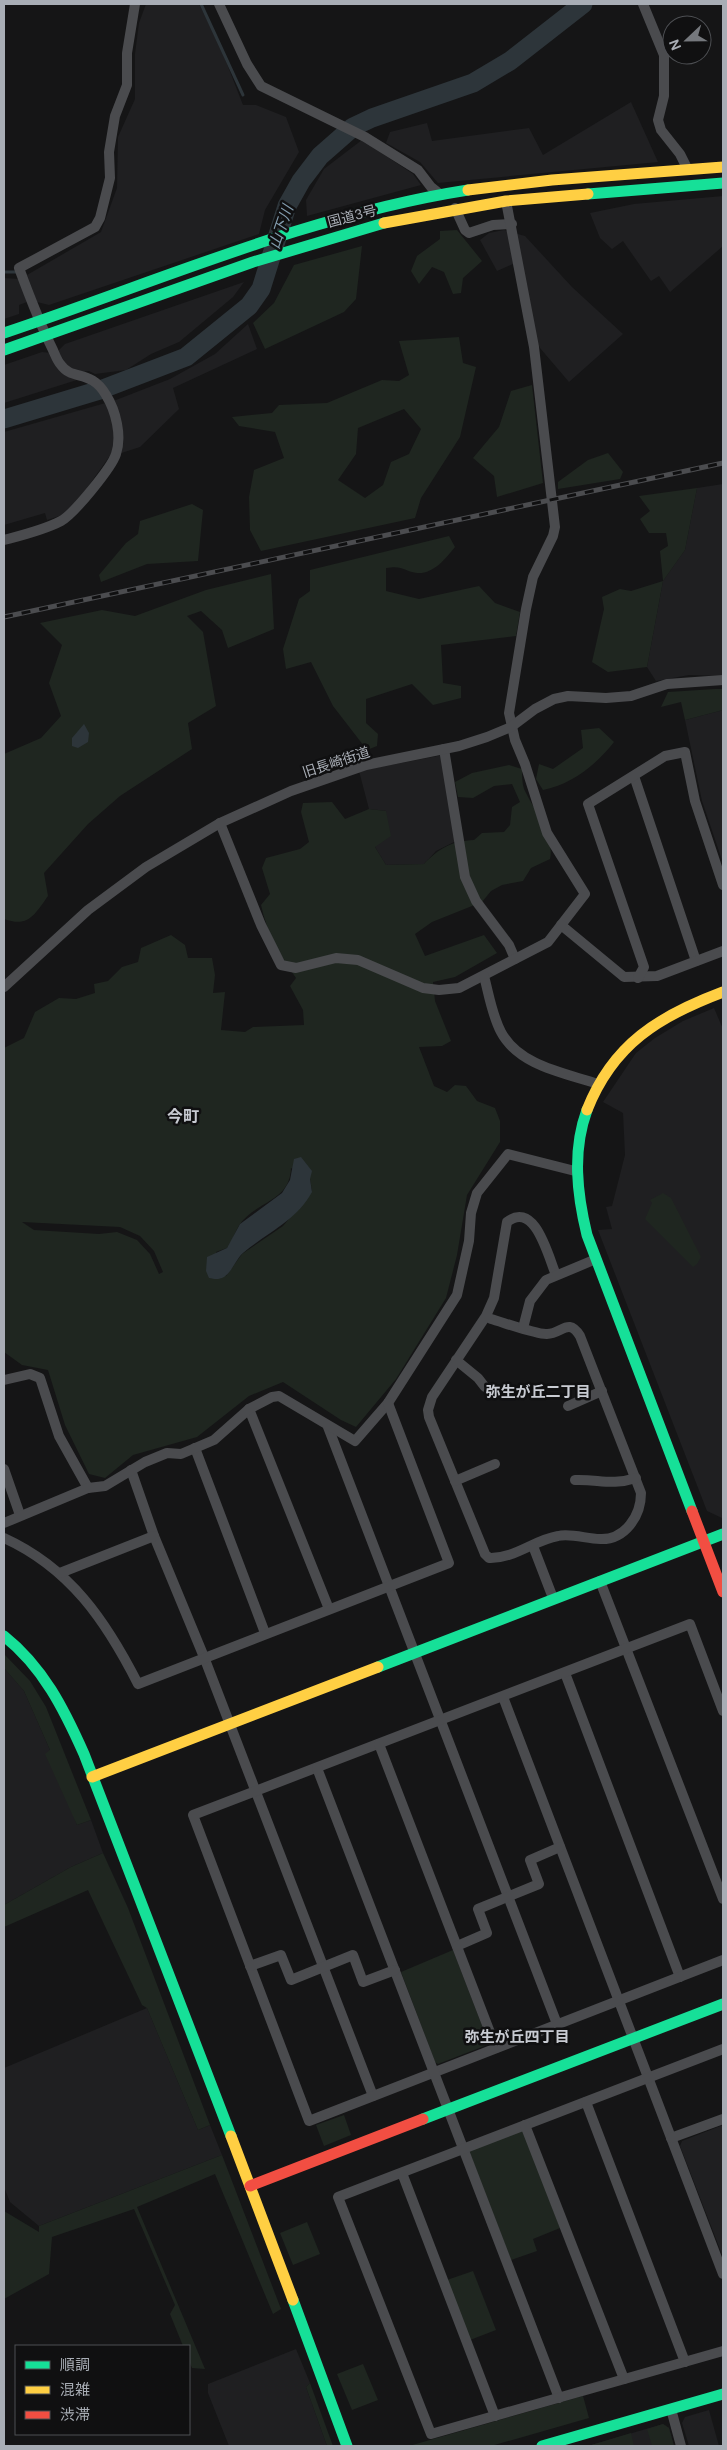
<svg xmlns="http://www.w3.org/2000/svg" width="727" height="2450" font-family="'DM Sans','Noto Sans JP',sans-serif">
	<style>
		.built { fill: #1f1f21 }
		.green { fill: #1f2620; fill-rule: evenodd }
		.water { fill: #2d353a }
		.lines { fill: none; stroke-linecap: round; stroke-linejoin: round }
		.stream { stroke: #2d353a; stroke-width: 3 }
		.river { stroke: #2d353a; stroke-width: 19 }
		.street { stroke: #4a4b4e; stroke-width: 10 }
		.fast { stroke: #16e098; stroke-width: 11 }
		.slow { stroke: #ffcf43; stroke-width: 11 }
		.jam { stroke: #f24e42; stroke-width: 11 }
		.rail-casing { stroke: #4b4c4f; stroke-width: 5 }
		.rail { stroke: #101011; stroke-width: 3; stroke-dasharray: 9; stroke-linecap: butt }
		.labels { text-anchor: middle; stroke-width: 5; stroke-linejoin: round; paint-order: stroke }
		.street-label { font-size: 14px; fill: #a8adb5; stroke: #101011 }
		.water-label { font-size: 15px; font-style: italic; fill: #829cae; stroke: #101011 }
		.neighbourhood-label { font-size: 15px; font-weight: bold; fill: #c8cbd2; stroke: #101011 }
		.quarter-label { font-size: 16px; font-weight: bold; fill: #c8cbd2; stroke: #101011 }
	</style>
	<rect width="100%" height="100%" fill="#151516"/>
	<g class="built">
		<path d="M146,4H199L218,41L243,105H256L286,117L299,152L265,210L259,234L49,305L37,302L27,275L101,232L117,188L118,137L135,99V54L139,23Z"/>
		<path d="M631,102L658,162L438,183L420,162L386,143L390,132L427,123L432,141L529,128L543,155Z"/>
		<path d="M362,140L413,174L421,185L307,216L306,200L324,169Z"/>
		<path d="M723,196V246L670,292L659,276L651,281L623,241L612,249L600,238L590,213L634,204Z"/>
		<path d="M504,230L525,236L572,287L623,334L569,382L540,348L526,319L513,264L497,271L480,240L489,233Z"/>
		<path d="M4,278L19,279L27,302L19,305V314L4,319Z"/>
		<path d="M244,282L233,297L179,342L151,354L126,370L95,374L89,371L77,372L67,366L58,351L65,344Z"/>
		<path d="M248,324L257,349L173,388L179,409L140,447L109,457L75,505L66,514L47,520L45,513L4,525V432L116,400L170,379L215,354Z"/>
		<path d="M42,352L51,353L80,379L4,403V365Z"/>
		<path d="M723,484V676L689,675L656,681L647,667L663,581L685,550L697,488Z"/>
		<path d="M723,710V863L702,801L685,720Z"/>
		<path d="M443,755L456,841L436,851L424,864L386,865L375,847L386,811L369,809L359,771Z"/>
		<path d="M714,1008L723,1029L722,1518L707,1511L598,1230L612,1229L606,1207L612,1206L625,1155L623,1113L603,1102L636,1053L655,1038L683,1021Z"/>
		<path d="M4,1668L24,1691L50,1750L77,1825L91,1820L103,1853L71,1867L4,1905Z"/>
		<path d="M147,2008L198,2130L210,2125L222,2155L39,2226L10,2202L4,2187V2068Z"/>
		<path d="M723,2125V2257L680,2146L682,2141Z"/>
		<path d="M296,2349L310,2383L306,2387L327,2446H229L208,2393V2384Z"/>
		<path d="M709,2410L719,2446H689L682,2423L685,2417Z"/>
		<path d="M663,2424L669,2428L674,2446H588Z"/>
	</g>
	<g class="green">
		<path d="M457,230L482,261L463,278L461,293L453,294L444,272L432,267L419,284L411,271L417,256L440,239V231Z"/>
		<path d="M362,246L356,299L344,312L265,349L253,323L274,303L294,265Z"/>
		<path d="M459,337L463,363L476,367L460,437L421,498L415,518L261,551L250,530L249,497L254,470L284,458L275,432L239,426L232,417L272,413L279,405L327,403L382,380L399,381L409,375L399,341ZM404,409L421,429L409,454L391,462L383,485L365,498L338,480L356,454L358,428Z"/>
		<path d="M532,385L543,483L497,497L494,476L473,458L499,427L511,391Z"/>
		<path d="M608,453L623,472L620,479L558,489V482L588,460Z"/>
		<path d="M697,488L685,550L663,581L647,667L608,672L592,662L604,609L602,597L620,589L631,591L663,581L660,551L668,546L666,533H649L640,519L650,511L639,496Z"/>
		<path d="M192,504L203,510L198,561L147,564L101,582L99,575L126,543L138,534L140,521Z"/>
		<path d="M449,536L455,547C445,559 434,574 417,573C403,571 404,565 386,568V591L419,599L479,586L495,603L520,612L516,636L441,645L443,683L461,686V698L433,705L412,684L366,699V723L378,734L377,746L367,750L333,706L311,662L286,669L283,649L299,599L310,591V570Z"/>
		<path d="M271,574L274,629L228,648L222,630L201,611L187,616L203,632L216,706L188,723L192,749L120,796L88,824L44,873L48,896C35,914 29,928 4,919V754L41,738L61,716L49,683L62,645L40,623L102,610L135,616L206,590Z"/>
		<path d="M715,689H723V710L685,720L681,702L661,707L668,692Z"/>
		<path d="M599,728L614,742C597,764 571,785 543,790L536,779L539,764L553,769L583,748L581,730Z"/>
		<path d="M509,765L522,769C522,775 522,783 524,789C534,810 555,835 550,859L531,868L523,881L502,885L491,891L482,902L432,922L415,934L425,956L484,935L497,953L455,977L433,982L435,1001L451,1041L442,1046L419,1047L434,1086L447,1092L455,1085L466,1086L477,1101L495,1108L500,1121V1142L467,1195L457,1255L446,1298L396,1379L356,1427L341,1420L283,1382L249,1396L197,1437L133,1455L105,1478L89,1474L65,1425L48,1370L22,1365L4,1352V1048L24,1038L35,1012L59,998L76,999L95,993L94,984L108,981L122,967L138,962L141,948L171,935L185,945L188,958H212L215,975L213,993L225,992L221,1030L245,1032L253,1027L304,1025L303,1010L290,986L296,978C280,955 267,933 261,905L270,894L262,868L266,858L300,849L309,842L301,812L303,803L332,802L345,819L369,809L386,811L391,836L375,847L386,865L424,864C439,848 452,841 474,840L482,833L504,832L510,825L512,807L520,802L512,784L494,786L473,798L458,797L455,782L472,773ZM291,1168L310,1179L312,1191L283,1226L242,1254L226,1276L216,1252L227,1248C233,1241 235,1231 240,1224C256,1201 290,1202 291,1168ZM22,1222L120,1227L140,1236L154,1251L163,1272L159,1274L150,1254L137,1240L117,1232L99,1234L34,1230Z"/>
		<path d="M663,1193L671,1198L701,1257L697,1264L693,1267L645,1219L652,1203L650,1200Z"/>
		<path d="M4,1654L30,1681L46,1707L91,1820L77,1825L45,1754L50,1750L24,1691L4,1668Z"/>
		<path d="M103,1853L128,1908L210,2125L198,2130L147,2008L142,2005L88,1890L4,1927V1905L71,1867Z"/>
		<path d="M453,1950L488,2041L487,2045L438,2064L435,2062L401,1972Z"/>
		<path d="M344,2115L351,2135L324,2146L316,2125Z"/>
		<path d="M523,2130L560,2228L533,2239L537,2251L511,2260L469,2151Z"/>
		<path d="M222,2155L281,2309L273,2314L215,2174L137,2207L205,2369L192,2368L189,2361V2346H183L170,2314L175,2305L134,2209L52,2237L49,2274L4,2299V2211L39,2232V2226Z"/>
		<path d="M307,2222L320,2254L293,2265L280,2233Z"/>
		<path d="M473,2271L496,2330L470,2340L447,2280Z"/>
		<path d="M363,2364L378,2400L352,2410L337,2374Z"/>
		<path d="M310,2383L333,2446H327L306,2387Z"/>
		<path d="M583,2396L589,2418L491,2446H409Z"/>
		<path d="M663,2424L669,2428L674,2446H652L647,2429Z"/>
		<path d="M631,2433L634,2446H588Z"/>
	</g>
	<g class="water">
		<path d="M84,724L89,733L88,742L78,748L72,746V738Z"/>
		<path d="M301,1157L312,1171L310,1179L312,1192C296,1221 268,1232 243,1253C236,1259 232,1272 224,1277C218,1280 215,1279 209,1278L206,1271L207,1257L227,1248L240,1224L282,1193L290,1180L294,1159Z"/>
	</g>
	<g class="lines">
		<g class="stream">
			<path d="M201,4L243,95"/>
			<path d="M4,272H18"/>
		</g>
		<path class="river" d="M4,419L100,390L186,357L249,306L261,289L287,206L301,181L320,156L353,127L372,118L473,83L510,61L583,4"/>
		<g class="street">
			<path d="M219,4L247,64L261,86L365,137L418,170L431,187L441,195"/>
			<path d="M643,4L664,55V96L658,120L661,130L680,154L688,170"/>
			<path d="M455,208L465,230L469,233L493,225L512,224"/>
			<path d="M4,540C23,535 44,530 61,521C74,514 112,467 116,454C122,436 116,411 106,395C91,369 72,381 61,365C57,361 55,354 52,348C39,322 29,295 19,268L95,227L100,218L110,178L109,152L115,116L127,85V53L135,4"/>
			<path d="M444,749L465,877L476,901L509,945L515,959"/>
			<path d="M634,776L696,961"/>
			<path d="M220,823L261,925L281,965L296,968L336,958L358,960L423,988L439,990L459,988L548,942L585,894L547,833L525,764L515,740L509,713L526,609L533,577L553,536L555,527L534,347L506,201"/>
			<path d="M561,925L624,977L657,976L723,951"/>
			<path d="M484,976C489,995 492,1015 501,1032C519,1066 565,1073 598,1084"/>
			<path d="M638,978L644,967L588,804L665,756L685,752L695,801L723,885"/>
			<path d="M4,987L88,910L146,867L220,823L291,791L366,765L459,746L487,737L511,727L535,709L554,699L568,696L606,698L631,696L667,684L723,680"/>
			<path d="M486,1316L491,1319C502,1322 538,1335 547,1334C562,1334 568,1317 580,1336L641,1493C641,1516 625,1540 600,1539C587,1539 571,1533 558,1536C534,1540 514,1559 489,1558L485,1554L429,1417L428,1410L432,1397L486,1316L494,1298L507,1222C535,1200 548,1256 556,1275"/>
			<path d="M523,1328L530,1301L546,1280L596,1259"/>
			<path d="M456,1360L478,1378L485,1387"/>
			<path d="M4,1380L30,1374L40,1378L59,1436L88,1488"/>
			<path d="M568,1406L602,1391"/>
			<path d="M249,1409L329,1609"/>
			<path d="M328,1427L557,2024"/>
			<path d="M195,1448L265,1633"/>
			<path d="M4,1469L20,1515"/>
			<path d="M131,1470L154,1536L204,1657L373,2096"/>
			<path d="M575,1480C599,1479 611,1486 636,1478"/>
			<path d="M455,1481L495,1464"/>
			<path d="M4,1523L88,1488L105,1486L145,1462L167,1453L181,1454L214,1440L249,1409L272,1397L279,1396L355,1441L388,1403L457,1295L469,1241L471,1213L477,1193L508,1154L575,1171"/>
			<path d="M4,1538C70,1568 106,1621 138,1684L449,1563L388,1403"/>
			<path d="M533,1546L553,1598"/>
			<path d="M60,1573L154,1536"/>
			<path d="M600,1581L723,1899"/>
			<path d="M565,1673L680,1977"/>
			<path d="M503,1697L723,2274"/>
			<path d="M723,1711L690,1624L193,1815L309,2121L723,1960"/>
			<path d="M379,1744L496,2048"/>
			<path d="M317,1768L559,2398"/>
			<path d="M457,1946L487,1933L478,1909L539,1884L530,1860L560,1847"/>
			<path d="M250,1966L281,1955L291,1980L353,1955L363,1982L395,1970"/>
			<path d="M723,2049L338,2197L431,2434L723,2351"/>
			<path d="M586,2102L685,2362"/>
			<path d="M525,2125L624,2379"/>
			<path d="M671,2138L723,2119"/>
			<path d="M402,2173L495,2416"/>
			<path d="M671,2409L681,2446"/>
		</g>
		<g class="fast">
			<path d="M588,194L723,183"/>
			<path d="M4,333C157,282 308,215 468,190"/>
			<path d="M4,350L253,262L384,223"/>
			<path d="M587,1110C572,1151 577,1194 587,1235L692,1511"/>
			<path d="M4,1636C43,1667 64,1709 84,1754L231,2136"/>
			<path d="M378,1667L723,1534"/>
			<path d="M423,2119L723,2004"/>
			<path d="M293,2300L347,2446"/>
			<path d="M542,2446L723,2394"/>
		</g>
		<g class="slow">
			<path d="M468,190L552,180L723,167"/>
			<path d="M384,223L506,201L588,194"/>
			<path d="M587,1110C613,1044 659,1016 723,992"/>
			<path d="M92,1777L378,1667"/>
			<path d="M231,2136L293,2300"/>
		</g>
		<g class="jam">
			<path d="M692,1511L723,1592"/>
			<path d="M250,2186L423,2119"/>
		</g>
		<defs>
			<path id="rail" d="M4,617L723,463"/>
		</defs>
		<use href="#rail" class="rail-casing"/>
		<use href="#rail" class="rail"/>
	</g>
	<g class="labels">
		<g class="street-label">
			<text transform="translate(352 216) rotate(-15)" y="5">国道3号</text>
			<text transform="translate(336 762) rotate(-18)" y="5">旧長崎街道</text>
		</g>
		<g class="water-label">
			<text transform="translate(281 227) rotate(-71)" y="5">山下川</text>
		</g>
		<g class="neighbourhood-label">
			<text x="538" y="1397">弥生が丘二丁目</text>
			<text x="517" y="2042">弥生が丘四丁目</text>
		</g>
		<g class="quarter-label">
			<text x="183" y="1122">今町</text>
		</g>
	</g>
	<rect width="727" height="2450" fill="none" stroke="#a8adb5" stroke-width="10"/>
	<rect x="15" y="2345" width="175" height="90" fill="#101011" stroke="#4d4f53"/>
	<rect x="25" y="2361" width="25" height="8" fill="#16e098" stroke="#4d4f53"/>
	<text x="60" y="2370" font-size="15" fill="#a8adb5">順調</text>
	<rect x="25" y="2386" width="25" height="8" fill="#ffcf43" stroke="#4d4f53"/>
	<text x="60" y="2395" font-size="15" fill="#a8adb5">混雑</text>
	<rect x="25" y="2411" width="25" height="8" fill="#f24e42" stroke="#4d4f53"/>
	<text x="60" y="2420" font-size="15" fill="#a8adb5">渋滞</text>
	<g transform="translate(687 40) rotate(248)"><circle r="24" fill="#101011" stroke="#4d4f53"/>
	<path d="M0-4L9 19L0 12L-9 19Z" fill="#75787d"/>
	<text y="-8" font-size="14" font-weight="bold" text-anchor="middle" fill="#a8adb5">N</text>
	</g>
</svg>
